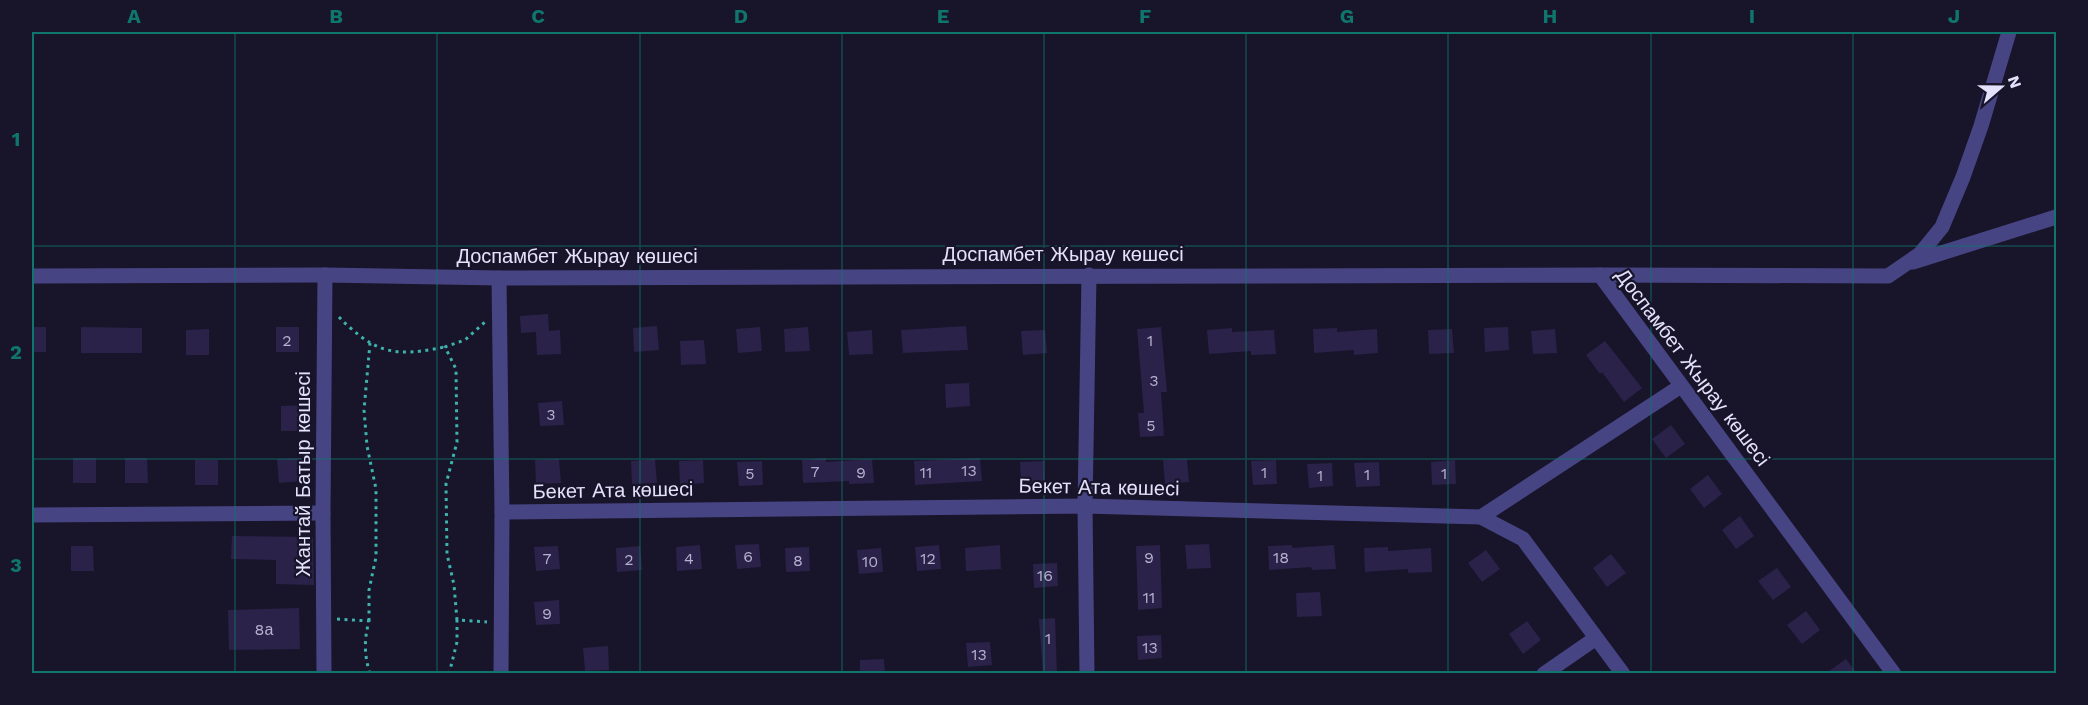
<svg xmlns="http://www.w3.org/2000/svg" width="2088" height="705" font-family="'Work Sans',sans-serif">
	<style>
		.building { fill: #2a2249 }
		.lines { fill: none; stroke-linecap: round; stroke-linejoin: round }
		.path { stroke: #3eb2ac; stroke-width: 3; stroke-dasharray: 3 4.5; stroke-linecap: butt }
		.minor { stroke: #474484; stroke-width: 15 }
		.grid { fill: none; stroke: #0f766e; stroke-width: 1.5; stroke-opacity: 0.55 }
		.labels { text-anchor: middle; stroke-width: 4.5; stroke-linejoin: round; paint-order: stroke }
		.number-label { font-size: 16px; fill: #b6b1cf }
		.street-label { font-size: 20px; fill: #e4e1fc; stroke: #18142a }
		.neatline { fill: none; stroke: #0f766e; stroke-width: 2 }
		.grid-label { font-size: 20px; text-anchor: middle; font-weight: bold; fill: #0f766e }
	</style>
	<rect width="100%" height="100%" fill="#18142a"/>
	<g class="building">
		<path d="M548,314L549,331L560,330L561,354L537,355L536,332L521,333L520,316Z"/>
		<path d="M657,326L659,350L634,352L633,328Z"/>
		<path d="M966,326L968,350L903,353L901,330Z"/>
		<rect x="32" y="327" width="14" height="25"/>
		<path d="M81,327L142,328V353H81Z"/>
		<rect x="276" y="327" width="23" height="25"/>
		<path d="M760,327L762,351L738,353L736,329Z"/>
		<path d="M808,327L810,351L785,352L784,329Z"/>
		<path d="M1161,327L1167,392H1161L1164,436L1140,437L1138,413H1144L1137,329Z"/>
		<path d="M1508,327L1509,350L1485,352L1484,328Z"/>
		<path d="M1232,328V332L1274,330L1276,354L1251,355V351L1209,354L1207,330Z"/>
		<path d="M1337,328V332L1377,329L1378,353L1354,355V350L1314,353L1313,329Z"/>
		<path d="M209,329V355H186V330Z"/>
		<path d="M1452,329L1454,353L1429,354L1428,330Z"/>
		<path d="M1555,329L1557,353L1533,354L1531,331Z"/>
		<path d="M872,330L873,354L849,355L847,332Z"/>
		<path d="M1045,330L1047,353L1023,355L1021,331Z"/>
		<path d="M704,340L706,364L681,365L680,341Z"/>
		<path d="M1605,341L1642,388L1624,402L1602,372L1600,374L1586,355Z"/>
		<path d="M969,383L970,406L946,408L945,384Z"/>
		<path d="M562,401L564,425L540,426L538,403Z"/>
		<path d="M304,405V431H281V406Z"/>
		<path d="M1671,425L1685,444L1666,458L1652,439Z"/>
		<rect x="73" y="458" width="23" height="25"/>
		<path d="M125,458H147L148,483H125Z"/>
		<path d="M301,458L303,481L279,483L277,459Z"/>
		<path d="M826,458V462L872,459L874,483L849,484V481L803,483L802,460Z"/>
		<path d="M980,458L982,481L915,485L914,461Z"/>
		<path d="M559,459L561,483L536,484L535,460Z"/>
		<path d="M655,459L657,483L632,484L631,461Z"/>
		<path d="M1187,459L1189,482L1165,484L1163,460Z"/>
		<rect x="195" y="460" width="23" height="25"/>
		<path d="M703,460L704,483L680,485L679,461Z"/>
		<path d="M1276,460L1277,484L1253,485L1251,461Z"/>
		<path d="M1455,460L1456,484L1432,485L1431,462Z"/>
		<path d="M762,461L763,485L739,486L737,462Z"/>
		<path d="M1044,461L1045,484L1021,486L1020,462Z"/>
		<path d="M1379,462L1380,486L1356,487L1354,463Z"/>
		<path d="M1332,463L1333,486L1309,488L1307,464Z"/>
		<path d="M1708,475L1722,494L1704,508L1690,489Z"/>
		<path d="M1740,516L1754,536L1736,549L1722,530Z"/>
		<path d="M232,536L313,537L314,585L276,584V560L231,559Z"/>
		<path d="M759,544L761,567L737,569L735,545Z"/>
		<path d="M1209,544L1211,568L1187,569L1185,545Z"/>
		<path d="M700,545L702,569L677,571L676,547Z"/>
		<path d="M939,545L941,569L917,571L915,547Z"/>
		<path d="M1000,545L1001,569L966,571L965,548Z"/>
		<path d="M1160,545L1162,608L1138,610L1136,546Z"/>
		<path d="M1292,545V548L1334,545L1336,569L1312,570L1311,567L1269,570L1268,546Z"/>
		<path d="M71,546H93L94,571H71Z"/>
		<path d="M558,546L560,569L536,571L534,547Z"/>
		<path d="M640,546L642,570L617,572L616,548Z"/>
		<path d="M809,547L810,571L786,572L785,548Z"/>
		<path d="M1388,547V551L1431,548L1432,572L1408,573V569L1365,572L1364,548Z"/>
		<path d="M881,548L883,572L859,574L857,550Z"/>
		<path d="M1486,550L1500,569L1482,582L1468,563Z"/>
		<path d="M1611,554L1626,573L1607,587L1593,568Z"/>
		<path d="M1057,563L1058,586L1034,588L1033,564Z"/>
		<path d="M1777,568L1791,587L1773,600L1758,581Z"/>
		<path d="M1320,592L1322,616L1297,617L1296,593Z"/>
		<path d="M559,600L560,624L536,625L534,602Z"/>
		<path d="M299,608L300,649L229,650L228,610Z"/>
		<path d="M1806,611L1820,630L1802,644L1787,625Z"/>
		<path d="M1055,618L1057,674H1043L1039,619Z"/>
		<path d="M1527,621L1541,640L1523,654L1509,634Z"/>
		<path d="M1161,635L1162,658L1138,660L1137,636Z"/>
		<path d="M990,642L992,665L968,667L966,643Z"/>
		<path d="M608,646L609,670L585,671L583,648Z"/>
		<path d="M884,659L885,674H860V660Z"/>
		<path d="M1846,659L1857,674H1825Z"/>
	</g>
	<g class="lines">
		<g class="path">
			<path d="M339,317C345,324 353,330 360,336C389,358 412,353 445,347"/>
			<path d="M337,619L369,621C364,640 364,654 370,674"/>
			<path d="M457,620L454,585L447,554L446,484L457,442L456,369L445,347L465,340L486,321"/>
			<path d="M369,621V590L376,557V489L367,446L364,410L370,343"/>
			<path d="M449,674L457,642V620L487,622"/>
		</g>
		<g class="minor">
			<path d="M1913,262L2056,217"/>
			<path d="M1600,275L1888,276L1920,254L1942,227L1963,177L1981,126L2009,32"/>
			<path d="M32,276L325,275L499,278L1600,275L1894,674"/>
			<path d="M499,278L502,512L501,674"/>
			<path d="M502,512L1085,506L1481,517L1523,539L1623,674"/>
			<path d="M32,515L323,513"/>
			<path d="M1481,517L1681,386"/>
			<path d="M324,674L323,513L325,275"/>
			<path d="M1087,674L1085,506L1089,275"/>
			<path d="M1544,674L1596,638"/>
		</g>
	</g>
	<path class="grid" d="M235,32V674M437,32V674M640,32V674M842,32V674M1044,32V674M1246,32V674M1448,32V674M1651,32V674M1853,32V674M32,246H2056M32,459H2056"/>
	<g class="labels">
		<g class="number-label">
			<text x="287" y="346">2</text>
			<text x="1150" y="346">1</text>
			<text x="1154" y="386">3</text>
			<text x="551" y="420">3</text>
			<text x="1151" y="431">5</text>
			<text x="969" y="476">13</text>
			<text x="815" y="477">7</text>
			<text x="861" y="478">9</text>
			<text x="926" y="478">11</text>
			<text x="1264" y="478">1</text>
			<text x="750" y="479">5</text>
			<text x="1444" y="479">1</text>
			<text x="1367" y="480">1</text>
			<text x="1320" y="481">1</text>
			<text x="748" y="562">6</text>
			<text x="1149" y="563">9</text>
			<text x="1281" y="563">18</text>
			<text x="547" y="564">7</text>
			<text x="689" y="564">4</text>
			<text x="928" y="564">12</text>
			<text x="629" y="565">2</text>
			<text x="798" y="566">8</text>
			<text x="870" y="567">10</text>
			<text x="1045" y="581">16</text>
			<text x="1149" y="603">11</text>
			<text x="547" y="619">9</text>
			<text x="264" y="635">8а</text>
			<text x="1048" y="644">1</text>
			<text x="1150" y="653">13</text>
			<text x="979" y="660">13</text>
		</g>
		<g class="street-label">
			<text x="1063" y="261">Доспамбет Жырау көшесі</text>
			<text x="577" y="263">Доспамбет Жырау көшесі</text>
			<text transform="translate(1693 367) rotate(53)" y="7">Доспамбет Жырау көшесі</text>
			<text transform="translate(303 474) rotate(-90)" y="7">Жантай Батыр көшесі</text>
			<text transform="translate(1099 487) rotate(1)" y="7">Бекет Ата көшесі</text>
			<text transform="translate(613 490) rotate(-1)" y="7">Бекет Ата көшесі</text>
		</g>
	</g>
	<rect width="2088" height="705" fill="none" stroke="#18142a" stroke-width="66"/>
	<g transform="translate(2001 87) rotate(70)" stroke="#18142a" stroke-width="4.5" paint-order="stroke">
	<path d="M0-4.5L10 22L0 15L-10 22Z" fill="#e4e1fc"/>
	<text y="-9" font-size="16" font-weight="bold" text-anchor="middle" fill="#e4e1fc">N</text>
	</g>
	<rect x="33" y="33" width="2022" height="639" class="neatline"/>
	<g class="grid-label">
		<text x="134" y="23">A</text>
		<text x="336" y="23">B</text>
		<text x="538" y="23">C</text>
		<text x="741" y="23">D</text>
		<text x="943" y="23">E</text>
		<text x="1145" y="23">F</text>
		<text x="1347" y="23">G</text>
		<text x="1550" y="23">H</text>
		<text x="1752" y="23">I</text>
		<text x="1954" y="23">J</text>
		<text x="16" y="146">1</text>
		<text x="16" y="359">2</text>
		<text x="16" y="572">3</text>
	</g>
</svg>
